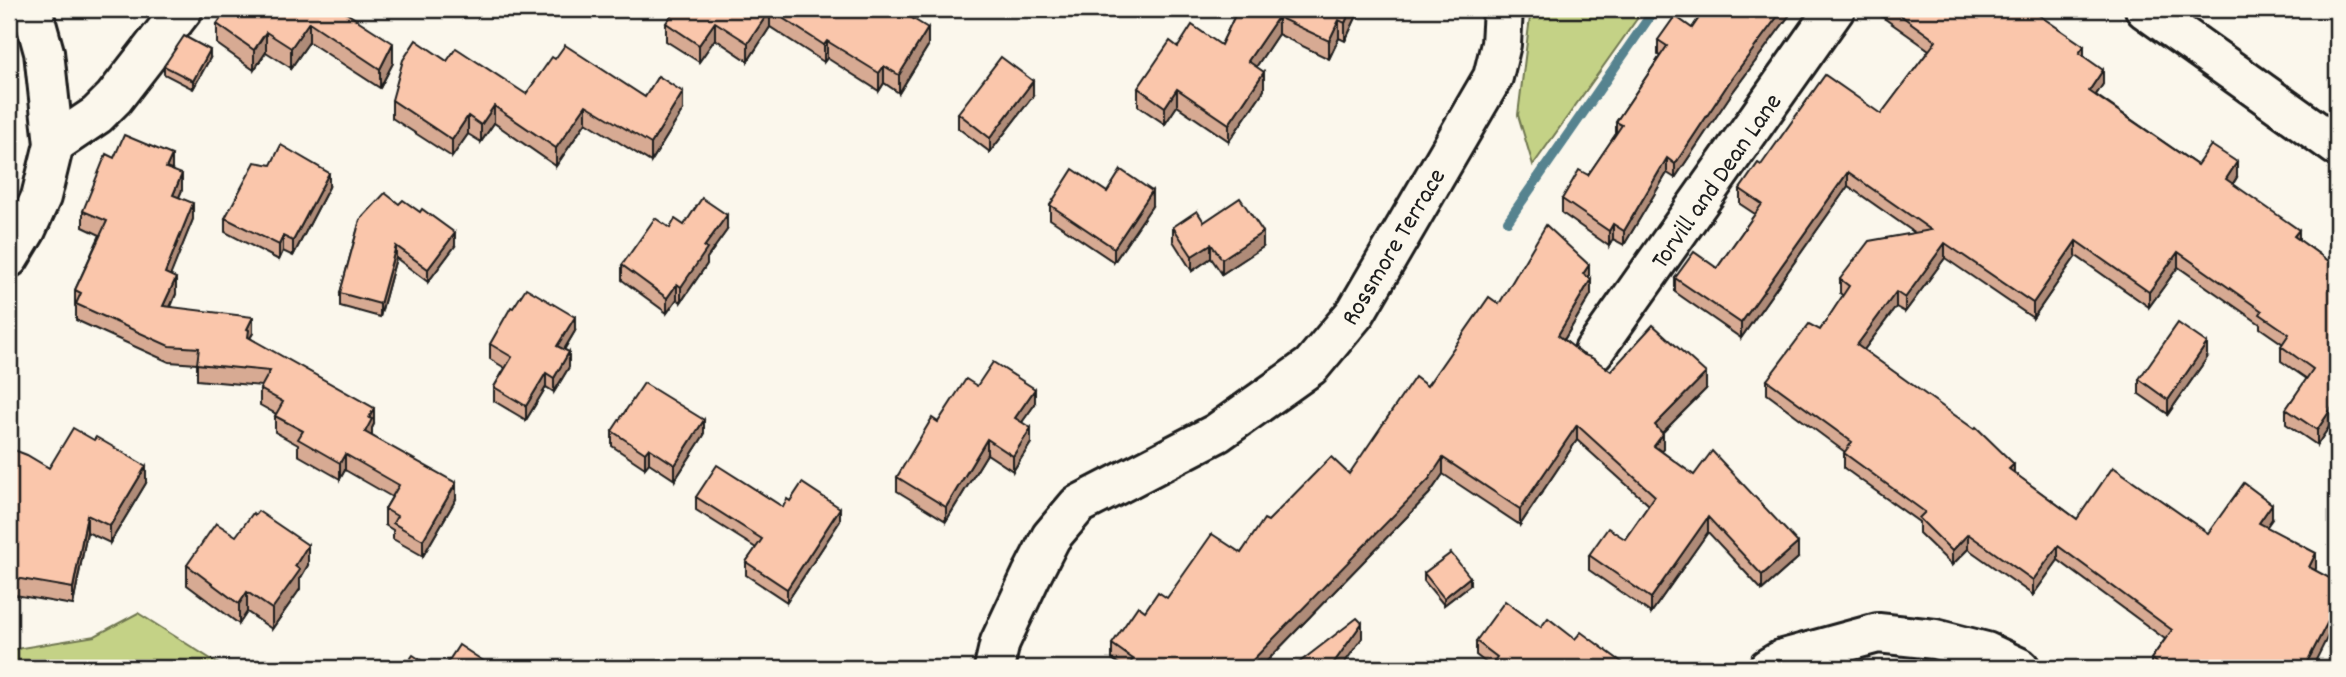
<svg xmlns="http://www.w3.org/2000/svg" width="2346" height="677" font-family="Dekko,sans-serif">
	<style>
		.green { fill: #c4d286; stroke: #707751; stroke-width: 2 }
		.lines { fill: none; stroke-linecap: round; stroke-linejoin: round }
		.stream { stroke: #56838f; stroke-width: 10 }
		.street-casing { stroke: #1c1c1c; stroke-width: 44 }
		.secondary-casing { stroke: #1c1c1c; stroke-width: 44 }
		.street { stroke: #fbf7ec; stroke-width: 38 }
		.secondary { stroke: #fbf7ec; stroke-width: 38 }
		.wall { fill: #d7aa93; stroke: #1c1c1c; stroke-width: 2 }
		.shaded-wall { fill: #af8b78; stroke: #1c1c1c; stroke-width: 2 }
		.building { fill: #fac6ab; stroke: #1c1c1c; stroke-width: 2 }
		.labels { text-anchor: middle; stroke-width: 6; stroke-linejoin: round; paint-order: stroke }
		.street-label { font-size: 26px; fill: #1c1c1c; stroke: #fbf7ec }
	</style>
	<rect width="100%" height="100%" fill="#fbf7ec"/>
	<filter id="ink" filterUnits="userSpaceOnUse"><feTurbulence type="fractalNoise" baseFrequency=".0143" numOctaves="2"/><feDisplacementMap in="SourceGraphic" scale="14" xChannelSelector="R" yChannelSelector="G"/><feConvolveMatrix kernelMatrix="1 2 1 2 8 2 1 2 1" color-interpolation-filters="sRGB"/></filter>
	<g filter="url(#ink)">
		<g class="green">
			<path d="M1531,9H1644L1533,165L1518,115Z"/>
			<path d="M138,613L225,668H9V650L95,636Z"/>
		</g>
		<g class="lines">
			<path class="stream" d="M1508,221L1655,9"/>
			<defs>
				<g id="street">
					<path d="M54,144L97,115L114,98L183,9"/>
					<path d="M9,258L26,230L41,197L54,144L44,52L32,9"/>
					<path d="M1594,351L1835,9"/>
					<path d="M994,668L1000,642L1031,576L1051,537L1078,505L1217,433L1311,366L1356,312L1493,77L1501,44L1503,9"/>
					<path d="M1768,668L1783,659L1878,633L1935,639L1986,652L2020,668"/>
				</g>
				<path id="secondary" d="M2145,9L2337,146"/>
			</defs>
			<use href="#street" class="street-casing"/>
			<use href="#secondary" class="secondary-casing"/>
			<use href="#street" class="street"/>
			<use href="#secondary" class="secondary"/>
		</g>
		<g class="wall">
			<path d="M340,9L393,63L380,88L309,42L291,68L266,52L254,70L217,44V24Z"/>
			<path d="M676,9H897L928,46L899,93L884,83L879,91L827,58L824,62L770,27L748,61L715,39L699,62L666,41V23Z"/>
			<path d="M1238,9H1360L1345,41L1339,38L1329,59L1278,34L1256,67L1264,90L1229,141L1177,106L1165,124L1138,106V88L1178,47L1221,45Z"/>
			<path d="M1705,9H1794L1732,93L1675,178L1667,173L1624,245L1613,239L1609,246L1562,213V199L1588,175L1616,134V122L1660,56L1658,55V40L1692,28Z"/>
			<path d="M1871,9H2030L2084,57L2103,84L2096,95L2197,165L2237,177L2233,184L2299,240L2337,267V415L2317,445L2286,424V409L2307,379L2281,361V346L2283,344L2260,328V324L2178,267L2149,307L2076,256L2033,318L1945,258L1905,312L1896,307L1864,350L2014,473L2077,519L2208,533L2272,519L2266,527L2316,568L2315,571L2312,668H2151V659L2165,639L2058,560L2033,595L1968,549L1952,565L1919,533V522L1844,468V453L1845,452L1767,394V380L1820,330L1843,296L1840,293V279L1915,233L1848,186L1741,338L1675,292V278L1717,268L1755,214L1740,204V189L1761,165L1881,114L1929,50Z"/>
			<path d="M210,58L193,89L164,74V66Z"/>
			<path d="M555,59L645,97L683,110L651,162L586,122L556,166L494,123L481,142L468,134L452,157L392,118V100L447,61L526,94Z"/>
			<path d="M1033,96L990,152L958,128V113Z"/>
			<path d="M114,158L172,170L182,190L179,197L193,219L170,275L176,294L171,307L253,333L250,338L374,424L372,428V436L456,499L423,556L393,539V530L385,525V509L392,497L345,470L340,479L298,455V445L275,432V416L276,414L260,405V389L262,386L197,380V364L169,362L76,320V307L75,306V290L100,235L83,227V211Z"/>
			<path d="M329,187L293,256L283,251L279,260L225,232V218Z"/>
			<path d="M1107,192L1152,206L1114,262L1050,219V205Z"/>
			<path d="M360,220L455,246L428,282L396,258L380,317L340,306V293Z"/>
			<path d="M1204,222L1263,247L1222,274L1211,258L1192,271L1173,241V227Z"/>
			<path d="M684,225L727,230L707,258V264L681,302L677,299L667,313L622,280V265L670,228Z"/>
			<path d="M1589,277L1591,294L1564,340L1582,354L1611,371L1706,389L1662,433L1663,449L1661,451L1798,558L1762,590L1708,532L1651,613L1589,570V555L1625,539L1649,505L1577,440L1520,525L1443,474L1429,494L1260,668H1125L1112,659V644L1145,611L1241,553L1268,521L1349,474L1499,304Z"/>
			<path d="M575,331L564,350L569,367L554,392L546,387L526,420L494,401V387L505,368L490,359V344Z"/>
			<path d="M2207,358L2168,414L2139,394V379Z"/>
			<path d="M977,386L1035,404L1022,422L1031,443L1013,471L987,454L946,521L897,491V477L938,422Z"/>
			<path d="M612,431L704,435L675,480L649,463L645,468L612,446Z"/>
			<path d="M9,448L49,468L146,483L110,543L87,532L73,605L9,594Z"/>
			<path d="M696,497L783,507L790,501L840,521L787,602L746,575V562L756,548L696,510Z"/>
			<path d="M236,536L308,565L300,579V589L272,629L247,612L239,624L187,585V565Z"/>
			<path d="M1424,573L1470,585L1444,605L1424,581Z"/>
			<path d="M1541,627L1575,639L1623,668L1490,666L1476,655V641Z"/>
		</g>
		<g class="shaded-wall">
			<path d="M1351,9H1360L1345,41V23Z"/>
			<path d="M1783,9H1794L1732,93L1675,178V164L1732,78Z"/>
			<path d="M770,10V27L748,61V43Z"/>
			<path d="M1278,17V34L1248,79V61Z"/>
			<path d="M1339,20V38L1329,59V41Z"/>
			<path d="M309,22V42L291,68V48Z"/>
			<path d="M715,22V39L699,62V45Z"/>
			<path d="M928,28V46L899,93V75Z"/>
			<path d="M266,32V52L254,70V50Z"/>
			<path d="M827,41V58L824,62V45Z"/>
			<path d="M393,43V63L380,88V69Z"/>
			<path d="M2084,46V60L2079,53Z"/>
			<path d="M210,50V58L193,89V81Z"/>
			<path d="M884,66V83L879,91V73Z"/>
			<path d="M2103,70V84L2089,105V91Z"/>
			<path d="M1264,72V90L1229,141V124Z"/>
			<path d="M1033,81V96L990,152V138Z"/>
			<path d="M1177,89V106L1165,124V107Z"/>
			<path d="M683,92V110L651,162V144Z"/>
			<path d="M586,105V122L556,166V148Z"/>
			<path d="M494,106V123L481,142V125Z"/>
			<path d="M468,116V134L452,157V140Z"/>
			<path d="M172,155V171L166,168Z"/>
			<path d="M1667,158V173L1624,245V231Z"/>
			<path d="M2237,162V177L2226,194V179Z"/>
			<path d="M1848,172V186L1741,338V323Z"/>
			<path d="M329,173V187L293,256V241Z"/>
			<path d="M182,174V190L173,211V195Z"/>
			<path d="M1152,191V206L1114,262V248Z"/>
			<path d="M193,203V219L165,289V273Z"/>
			<path d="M727,215V230L707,258V264L681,302V287L704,247Z"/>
			<path d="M1613,224V239L1609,246V231Z"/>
			<path d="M2299,230V244L2294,236Z"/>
			<path d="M1263,232V247L1222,274V259Z"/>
			<path d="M455,233V246L428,282V269Z"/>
			<path d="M283,236V251L279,260V245Z"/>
			<path d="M2076,241V256L2033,318V303Z"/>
			<path d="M1945,243V258L1905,312V298Z"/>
			<path d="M1211,244V258L1192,271V256Z"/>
			<path d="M396,246V258L380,317V304Z"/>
			<path d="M2178,252V267L2149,307V292Z"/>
			<path d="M1589,265V280L1583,274Z"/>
			<path d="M176,278V294L163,322V306Z"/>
			<path d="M1591,279V294L1558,350V335Z"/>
			<path d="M677,284V299L667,313V298Z"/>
			<path d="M1896,292V307L1857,359V345Z"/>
			<path d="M253,317V333L249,340L247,329Z"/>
			<path d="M575,317V331L557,361V346Z"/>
			<path d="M2207,343V358L2168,414V400Z"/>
			<path d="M569,352V367L554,392V378Z"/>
			<path d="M546,373V387L526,420V406Z"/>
			<path d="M1706,373V389L1655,440V425Z"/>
			<path d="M1035,389V404L1015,432V418Z"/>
			<path d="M2337,400V415L2317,445V430Z"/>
			<path d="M374,408V424L372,428V435L365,448V432L369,418Z"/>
			<path d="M704,420V435L675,480V465Z"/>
			<path d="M1577,425V440L1520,525V509Z"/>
			<path d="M1031,428V443L1013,471V456Z"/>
			<path d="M1663,434V449L1654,461V446Z"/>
			<path d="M987,439V454L946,521V507Z"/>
			<path d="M649,448V463L645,468V453Z"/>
			<path d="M345,454V470L340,479V463Z"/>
			<path d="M1443,458V474L1429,494L1260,668H1245Z"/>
			<path d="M2014,464V478L2009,469Z"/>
			<path d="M146,466V483L110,543V526Z"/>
			<path d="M456,483V499L423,556V540Z"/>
			<path d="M2272,504V519L2259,538V523Z"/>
			<path d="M840,508V521L787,602V589Z"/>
			<path d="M87,515V532L73,605V588Z"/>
			<path d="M1708,517V532L1651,613V598Z"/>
			<path d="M1968,534V549L1952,565V551Z"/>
			<path d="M1798,543V558L1762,590V575Z"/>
			<path d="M308,545V565L300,579V589L272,629V609L295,566Z"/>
			<path d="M2058,546V560L2033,595V580Z"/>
			<path d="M2316,553V568L2309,582V567Z"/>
			<path d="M1470,577V585L1444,605V598Z"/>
			<path d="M247,592V612L239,624V604Z"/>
			<path d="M2337,604V618L2312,668H2304Z"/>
			<path d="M1362,623V638L1341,668H1330Z"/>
		</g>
		<g class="building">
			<path d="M227,9H340L393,43L380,69L309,22L291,48L266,32L254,50L217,24Z"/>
			<path d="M676,9H897L928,28L899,75L884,66L879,73L827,41L824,45L770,10L748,43L715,22L699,45L666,23Z"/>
			<path d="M1238,9H1351L1345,23L1339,20L1329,41L1278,17L1248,61L1264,72L1229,124L1177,89L1165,107L1138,88L1170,41L1178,47L1192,25L1221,45Z"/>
			<path d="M1705,9H1783L1732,78L1675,164L1667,158L1624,231L1613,224L1609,231L1562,199L1579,170L1588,175L1622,125L1616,122L1667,46L1658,40L1675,16L1692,28Z"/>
			<path d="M1892,9H2030L2084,46L2079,53L2103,70L2089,91L2197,165L2211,145L2237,162L2226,179L2299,230L2294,236L2337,267V400L2317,430L2286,409L2313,369L2281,346L2289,334L2260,314L2262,311L2178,252L2149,292L2076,241L2033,303L1945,243L1905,298L1896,292L1857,345L1974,429L1976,427L2014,464L2009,469L2077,519L2113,467L2208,533L2244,483L2272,504L2259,523L2316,553L2309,567L2337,582V604L2304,668H2290L2283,663L2280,668H2164L2151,659L2172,630L2058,546L2033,580L1968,534L1952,551L1919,518L1925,512L1844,453L1852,442L1767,380L1809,324L1820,330L1849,286L1840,279L1869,241L1931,230L1848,172L1741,323L1675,278L1694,252L1717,268L1762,204L1740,189L1758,163L1761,165L1825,75L1881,114L1936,41Z"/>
			<path d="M184,36L210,50L193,81L164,66Z"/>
			<path d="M416,40L447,61L456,48L526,94L552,57L555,59L565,45L645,97L658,76L683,92L651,144L586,105L556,148L494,106L481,125L468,116L452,140L392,100L403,60Z"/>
			<path d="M1001,57L1033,81L990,138L958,113Z"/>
			<path d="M124,135L172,155L166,168L182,174L173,195L193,203L165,273L176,278L163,306L253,317L247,329L249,330L248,337L374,408L369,418L372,419L365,432L456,483L423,540L393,523L397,516L385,509L399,485L345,454L340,463L298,439L303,431L275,416L283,402L260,389L270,371L197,364L199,348L169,346L76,304L81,293L75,290L107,221L83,211L106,154L114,158Z"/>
			<path d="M281,145L329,173L293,241L283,236L279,245L225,218L255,162L271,165Z"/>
			<path d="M1073,169L1107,192L1121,170L1152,191L1114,248L1050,205Z"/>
			<path d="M385,193L399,204L403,200L420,212L422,209L455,233L428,269L396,246L380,304L340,293L360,220Z"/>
			<path d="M702,198L727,215L704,247L707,249L681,287L677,284L667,298L622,265L655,218L670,228L675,219L684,225Z"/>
			<path d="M1240,198L1263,232L1222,259L1211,244L1192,256L1173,227L1197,211L1204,222Z"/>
			<path d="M1546,225L1589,265L1583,274L1591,279L1558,335L1582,354L1592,358L1611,371L1653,325L1706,373L1655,425L1663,434L1654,446L1694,475L1712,451L1798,543L1762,575L1708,517L1651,598L1589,555L1608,528L1625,539L1655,496L1577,425L1520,509L1443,458L1429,479L1245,668H1127L1133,659L1112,644L1138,606L1145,611L1158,592L1167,598L1212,534L1241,553L1264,519L1268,521L1331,457L1349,474L1415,377L1427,386L1489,297L1499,304Z"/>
			<path d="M526,288L575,317L557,346L569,352L554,378L546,373L526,406L494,387L512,357L490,344L511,307L513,308Z"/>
			<path d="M2178,323L2207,343L2168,400L2139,379Z"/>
			<path d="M993,362L1035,389L1015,418L1031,428L1013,456L987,439L946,507L897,477L932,418L938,422L966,379L977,386Z"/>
			<path d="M644,383L704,420L675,465L649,448L645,453L612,431Z"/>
			<path d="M73,428L94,440L96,437L146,466L110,526L87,515L73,588L9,577V448L27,455L49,468Z"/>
			<path d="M717,465L783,507L787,499L790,501L802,483L840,508L787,589L746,562L762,539L696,497Z"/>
			<path d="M258,511L308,545L295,566L300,570L272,609L247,592L239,604L187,565L216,523L236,536L253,513L255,515Z"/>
			<path d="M1451,553L1470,577L1444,598L1424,573Z"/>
			<path d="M1505,601L1541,627L1548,618L1575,639L1581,632L1623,663L1620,668H1489L1497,657L1476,641Z"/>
			<path d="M1357,618L1362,623L1330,668H1292Z"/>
			<path d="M459,645L494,668H444Z"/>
			<path d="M413,655L433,668H404Z"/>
		</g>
	</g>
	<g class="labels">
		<g class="street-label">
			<text transform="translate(1715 180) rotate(-55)" y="9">Torvill and Dean Lane</text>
			<text transform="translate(1392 246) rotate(-59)" y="9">Rossmore Terrace</text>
		</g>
	</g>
	<rect width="2346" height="677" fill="none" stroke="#fbf7ec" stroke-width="35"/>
	<rect x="18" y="18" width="2311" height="642" fill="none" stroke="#1c1c1c" stroke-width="2.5" filter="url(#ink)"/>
</svg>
